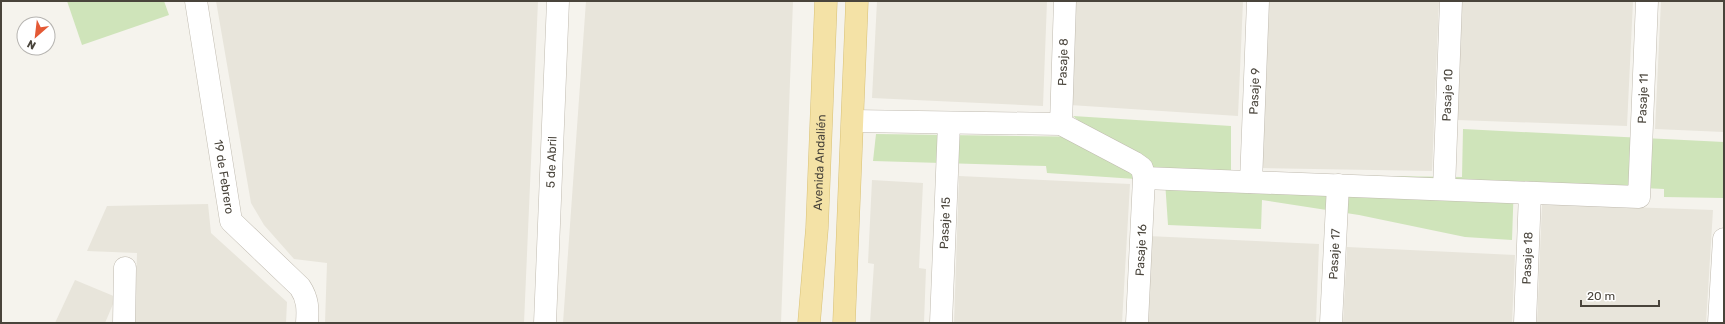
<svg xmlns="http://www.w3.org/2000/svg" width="1725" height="324" font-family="Rubik,sans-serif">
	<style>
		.residential { fill: #e8e5db }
		.green { fill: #cfe4ba }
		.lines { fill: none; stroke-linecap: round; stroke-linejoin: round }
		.minor-casing { stroke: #c0bbb0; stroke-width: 23 }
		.major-casing { stroke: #d8c177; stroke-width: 23 }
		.minor { stroke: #fff; stroke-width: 22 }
		.major { stroke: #f4e2a6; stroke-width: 22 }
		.labels { text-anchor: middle; stroke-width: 4; stroke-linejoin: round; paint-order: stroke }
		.street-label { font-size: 12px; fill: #49443b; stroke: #fff }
	</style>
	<rect width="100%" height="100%" fill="#f5f3ed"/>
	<g class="residential">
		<path d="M216,1H538L524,323H325L327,263L294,259L264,225L251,203Z"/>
		<path d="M586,1H793L781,323H563Z"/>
		<path d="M877,1H1047L1043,106L872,98Z"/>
		<path d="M1075,1H1243L1238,116L1070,105Z"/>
		<path d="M1268,1H1439L1432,171L1261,168Z"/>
		<path d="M1462,1H1633L1627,126L1457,120Z"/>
		<path d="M1661,1H1724V132L1655,129Z"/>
		<path d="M959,176L1130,184L1122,323H954Z"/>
		<path d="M872,180L923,183L919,268L926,269L924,323H870L874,264L868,263Z"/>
		<path d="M208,204L211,233L287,302L286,323H135L137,253L87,251L107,206Z"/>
		<path d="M1542,204L1713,210L1706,323H1537Z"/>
		<path d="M1148,236L1319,244L1316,323H1144Z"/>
		<path d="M1347,247L1515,255L1512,323H1343Z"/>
		<path d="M75,280L116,297L105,323H55Z"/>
	</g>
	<g class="green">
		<path d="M67,1H164L169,15L82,45Z"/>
		<path d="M1073,116L1231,126V174L1462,177L1463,129L1724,142V198L1664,197V189L1514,182L1512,240L1465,237L1359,215L1262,200L1261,229L1168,225L1165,181L1047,173L1046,166L873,161L876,134L1098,137Z"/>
	</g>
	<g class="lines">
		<defs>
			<g id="minor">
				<path id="s1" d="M196,1L231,221L300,287C308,299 308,309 307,323"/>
				<path d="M853,121L1061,124L1135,163L1142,168L1144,178L1137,323"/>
				<path id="s2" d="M1061,124L1065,1"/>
				<path id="s3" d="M1144,178L1639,197L1647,1"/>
				<path id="s4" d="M1251,182L1258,1"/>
				<path id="s5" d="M1444,189L1451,1"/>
				<path d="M124,323L125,268"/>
				<path id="s6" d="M545,323L558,1"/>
				<path id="s7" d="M941,323L949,123"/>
				<path id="s8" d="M1331,323L1338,185"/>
				<path id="s9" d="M1525,323L1530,193"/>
				<path d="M1719,323L1724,239"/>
			</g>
			<g id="major">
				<path id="s10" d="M809,323L817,228L826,1"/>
				<path d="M844,323L857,1"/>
			</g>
		</defs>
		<use href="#minor" class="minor-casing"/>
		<use href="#major" class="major-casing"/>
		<use href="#minor" class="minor"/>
		<use href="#major" class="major"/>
	</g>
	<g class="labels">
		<g class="street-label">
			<text dy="4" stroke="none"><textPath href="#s2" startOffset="62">Pasaje 8</textPath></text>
			<text dy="4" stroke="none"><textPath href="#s4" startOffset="91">Pasaje 9</textPath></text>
			<text dy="4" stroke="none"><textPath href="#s5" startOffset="94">Pasaje 10</textPath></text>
			<text dy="4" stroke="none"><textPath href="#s3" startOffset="594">Pasaje 11</textPath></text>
			<text dy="4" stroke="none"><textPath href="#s6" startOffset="161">5 de Abril</textPath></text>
			<text dy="4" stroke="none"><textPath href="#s10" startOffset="161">Avenida Andalién</textPath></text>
			<text dy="4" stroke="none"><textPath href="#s1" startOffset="178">19 de Febrero</textPath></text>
			<text dy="4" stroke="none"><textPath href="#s7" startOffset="100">Pasaje 15</textPath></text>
			<text transform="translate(1141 250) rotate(-87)" y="4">Pasaje 16</text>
			<text dy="4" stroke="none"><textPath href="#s8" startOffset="69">Pasaje 17</textPath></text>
			<text dy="4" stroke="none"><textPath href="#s9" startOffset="65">Pasaje 18</textPath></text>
		</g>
	</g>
	<rect width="1725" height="324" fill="none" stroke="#49443b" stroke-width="4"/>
	<g transform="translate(36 36) rotate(208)"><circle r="19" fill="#ffffff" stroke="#b6b4b1"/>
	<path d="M0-3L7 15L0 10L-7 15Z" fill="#e45935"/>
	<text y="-6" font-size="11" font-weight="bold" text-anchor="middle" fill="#49443b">N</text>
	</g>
	<path d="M1581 300v6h78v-6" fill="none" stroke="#49443b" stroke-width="2"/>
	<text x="1587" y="300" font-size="12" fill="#49443b" stroke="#ffffff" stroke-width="3" paint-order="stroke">20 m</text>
</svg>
